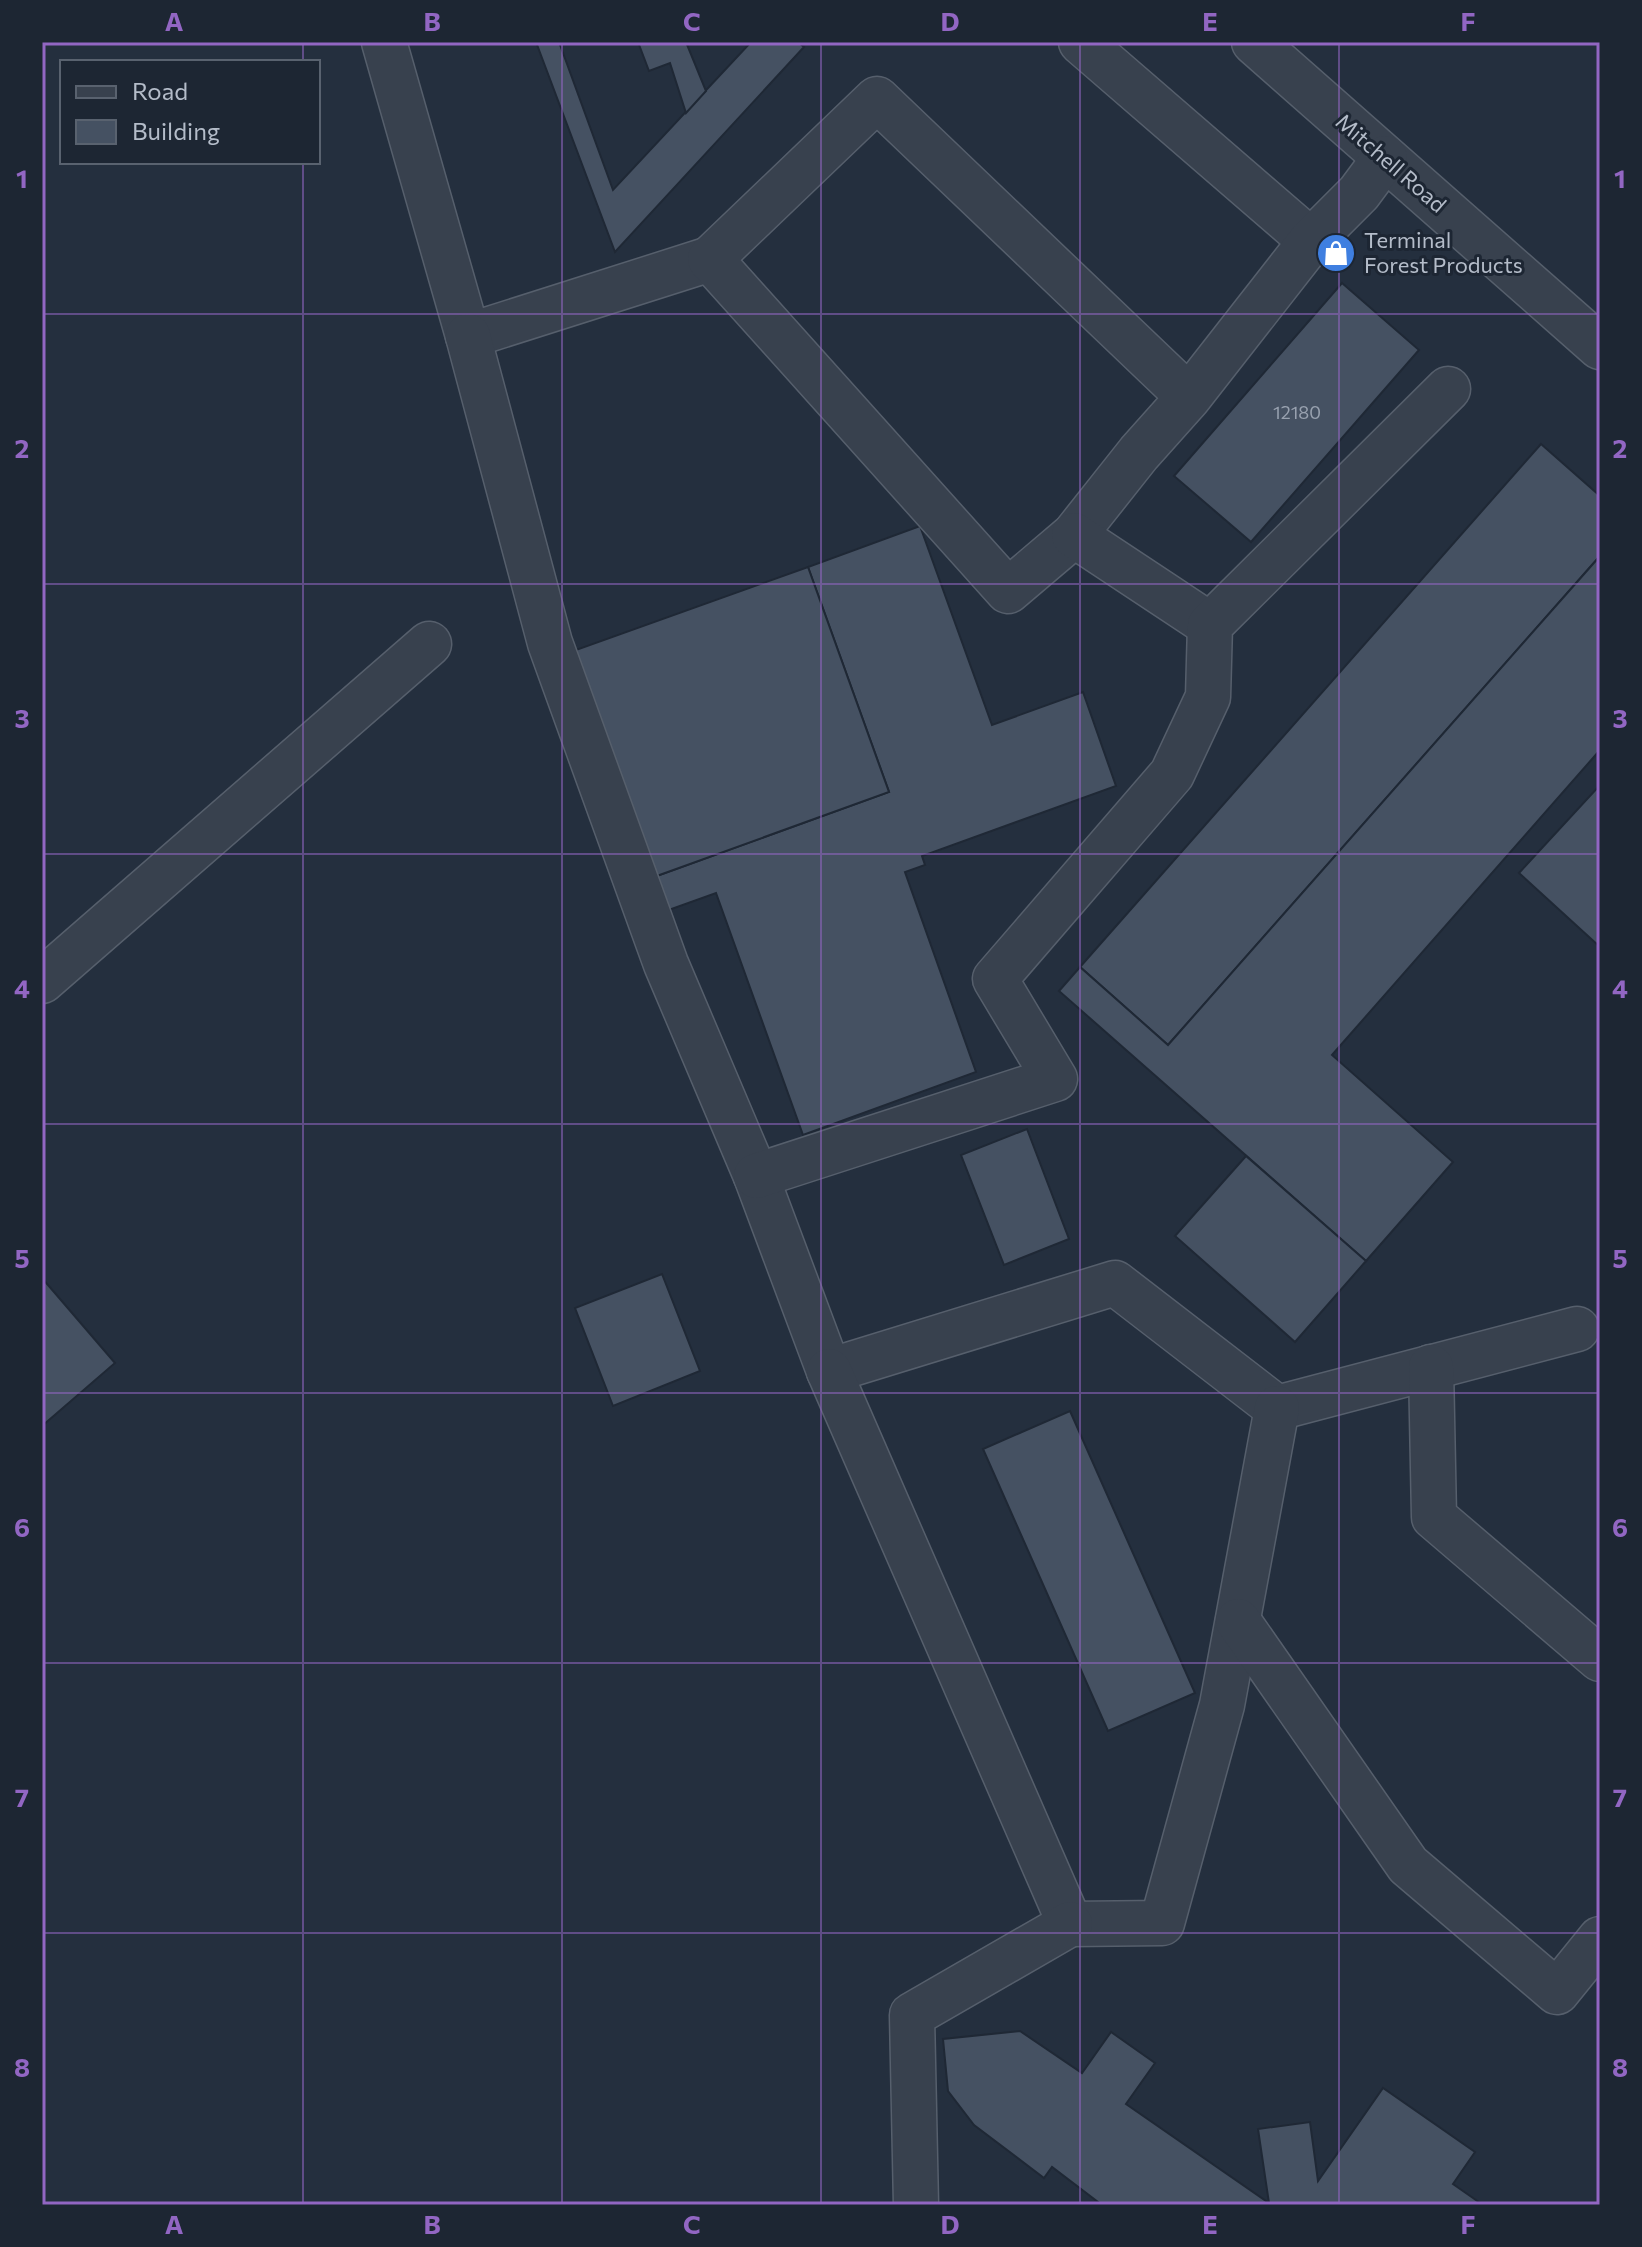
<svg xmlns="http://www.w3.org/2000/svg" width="1642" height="2247" font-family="Commissioner,sans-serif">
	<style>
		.building { fill: #455162; stroke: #1f2835; stroke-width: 2 }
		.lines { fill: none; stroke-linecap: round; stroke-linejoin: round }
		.minor-casing { stroke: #565f6c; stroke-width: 47 }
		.minor { stroke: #38414e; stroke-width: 44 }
		.grid { fill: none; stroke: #9266c3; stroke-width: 2; stroke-opacity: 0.55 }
		.labels { text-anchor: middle; stroke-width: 6; stroke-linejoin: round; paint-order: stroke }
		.number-label { font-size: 18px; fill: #98a1af }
		.street-label { font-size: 22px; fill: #b4bcc9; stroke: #1d2633 }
		.poi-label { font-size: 22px; fill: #b4bcc9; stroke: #1d2633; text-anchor: start }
		.neatline { fill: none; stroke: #9266c3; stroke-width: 3 }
		.grid-label { font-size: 26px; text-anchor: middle; font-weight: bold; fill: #9266c3 }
	</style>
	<rect width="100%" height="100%" fill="#242f3e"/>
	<g class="building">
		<path d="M536,42H559L613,190L751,42H798L804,47L615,252Z"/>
		<path d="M638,42H686L706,91L686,113L670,63L649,71Z"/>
		<path d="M1342,283L1419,350L1251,542L1174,476Z"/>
		<path d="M1541,444L1600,496V556L1168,1045L1080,967Z"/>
		<path d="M920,526L992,725L1083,692L1116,786L922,856L925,865L905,872L976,1072L803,1135L716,893L666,911L654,877L889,792L808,567Z"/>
		<path d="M1600,556V750L1332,1055L1453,1162L1366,1261L1059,991L1080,967L1168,1045Z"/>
		<path d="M808,567L889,792L654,877L573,651Z"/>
		<path d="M1600,785V947L1519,873Z"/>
		<path d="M1027,1129L1069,1239L1004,1265L961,1155Z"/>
		<path d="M1246,1156L1366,1261L1295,1342L1175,1236Z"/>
		<path d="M662,1274L700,1371L613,1406L575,1308Z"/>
		<path d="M42,1278L115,1363L42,1426Z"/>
		<path d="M1070,1411L1195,1693L1108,1731L983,1449Z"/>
		<path d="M1020,2031L1082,2073L1111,2032L1155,2063L1126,2104L1269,2203L1258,2129L1310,2122L1318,2181L1383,2088L1475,2152L1453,2184L1483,2205H1102L1052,2167L1044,2178L974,2125L948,2091L943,2039Z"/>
	</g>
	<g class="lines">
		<defs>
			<g id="minor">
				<path d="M384,42L468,336L710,259"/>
				<path d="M1081,42L1311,241"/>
				<path d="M1254,42L1600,347"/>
				<path d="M468,336L550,643L666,964L756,1176L829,1371L1115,1283L1277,1408L1577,1329"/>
				<path d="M1189,397L877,99L710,259L1008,591L1074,535L1139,453L1189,397L1311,241L1359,193L1385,158"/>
				<path d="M1074,535L1210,625"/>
				<path d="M42,981L429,644"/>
				<path d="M756,1176L1055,1079L995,979L1172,774L1208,697L1210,625L1448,389"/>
				<path d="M1431,1367L1434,1517L1600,1659"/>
				<path d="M829,1371L1070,1924L1162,1923L1222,1705L1277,1408"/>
				<path d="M1238,1621L1408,1865L1557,1992L1600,1939"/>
				<path d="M916,2205L912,2015L1070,1924"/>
			</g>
		</defs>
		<use href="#minor" class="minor-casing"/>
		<use href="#minor" class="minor"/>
	</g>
	<path class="grid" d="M303,42V62M562,42V2205M821,42V2205M1080,42V2205M1339,42V2205M303,162V2205M42,314H1600M42,584H1600M42,854H1600M42,1124H1600M42,1393H1600M42,1663H1600M42,1933H1600"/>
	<defs>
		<symbol id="shop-disc" viewBox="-11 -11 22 22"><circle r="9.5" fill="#3f7fe0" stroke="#1d2633"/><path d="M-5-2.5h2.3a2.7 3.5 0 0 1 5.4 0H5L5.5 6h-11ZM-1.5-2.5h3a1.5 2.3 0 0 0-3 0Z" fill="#fff"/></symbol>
	</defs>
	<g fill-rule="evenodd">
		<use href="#shop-disc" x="1314" y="231" width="44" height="44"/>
	</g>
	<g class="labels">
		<g class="number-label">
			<text x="1297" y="419">12180</text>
		</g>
		<g class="street-label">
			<text transform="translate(1391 163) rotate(41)" y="8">Mitchell Road</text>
		</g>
		<g class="poi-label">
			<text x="1364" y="248">Terminal<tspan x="1364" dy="25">Forest Products</tspan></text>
		</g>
	</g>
	<rect width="1642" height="2247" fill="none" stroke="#1d2633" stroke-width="88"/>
	<rect x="60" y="60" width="260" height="104" fill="#1d2633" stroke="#59626f" stroke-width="2"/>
	<rect x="76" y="86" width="40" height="12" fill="#38414e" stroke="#59626f" stroke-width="2"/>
	<text x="132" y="100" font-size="24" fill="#b4bcc9">Road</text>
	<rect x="76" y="120" width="40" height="24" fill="#455162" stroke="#59626f" stroke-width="2"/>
	<text x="132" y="140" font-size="24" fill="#b4bcc9">Building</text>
	<rect x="44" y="44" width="1554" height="2159" class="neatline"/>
	<g class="grid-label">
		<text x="174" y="31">A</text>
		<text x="432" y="31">B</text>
		<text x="692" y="31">C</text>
		<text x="950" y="31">D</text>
		<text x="1210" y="31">E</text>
		<text x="1468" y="31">F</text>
		<text x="22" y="188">1</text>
		<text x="1620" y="188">1</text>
		<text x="22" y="458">2</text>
		<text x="1620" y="458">2</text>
		<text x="22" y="728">3</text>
		<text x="1620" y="728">3</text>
		<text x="22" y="998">4</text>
		<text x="1620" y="998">4</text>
		<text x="22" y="1268">5</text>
		<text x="1620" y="1268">5</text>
		<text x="22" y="1537">6</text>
		<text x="1620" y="1537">6</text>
		<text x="22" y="1807">7</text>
		<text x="1620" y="1807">7</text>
		<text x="22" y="2077">8</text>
		<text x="1620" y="2077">8</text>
		<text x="174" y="2234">A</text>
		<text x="432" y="2234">B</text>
		<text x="692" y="2234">C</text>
		<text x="950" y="2234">D</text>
		<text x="1210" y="2234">E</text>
		<text x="1468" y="2234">F</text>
	</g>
</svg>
